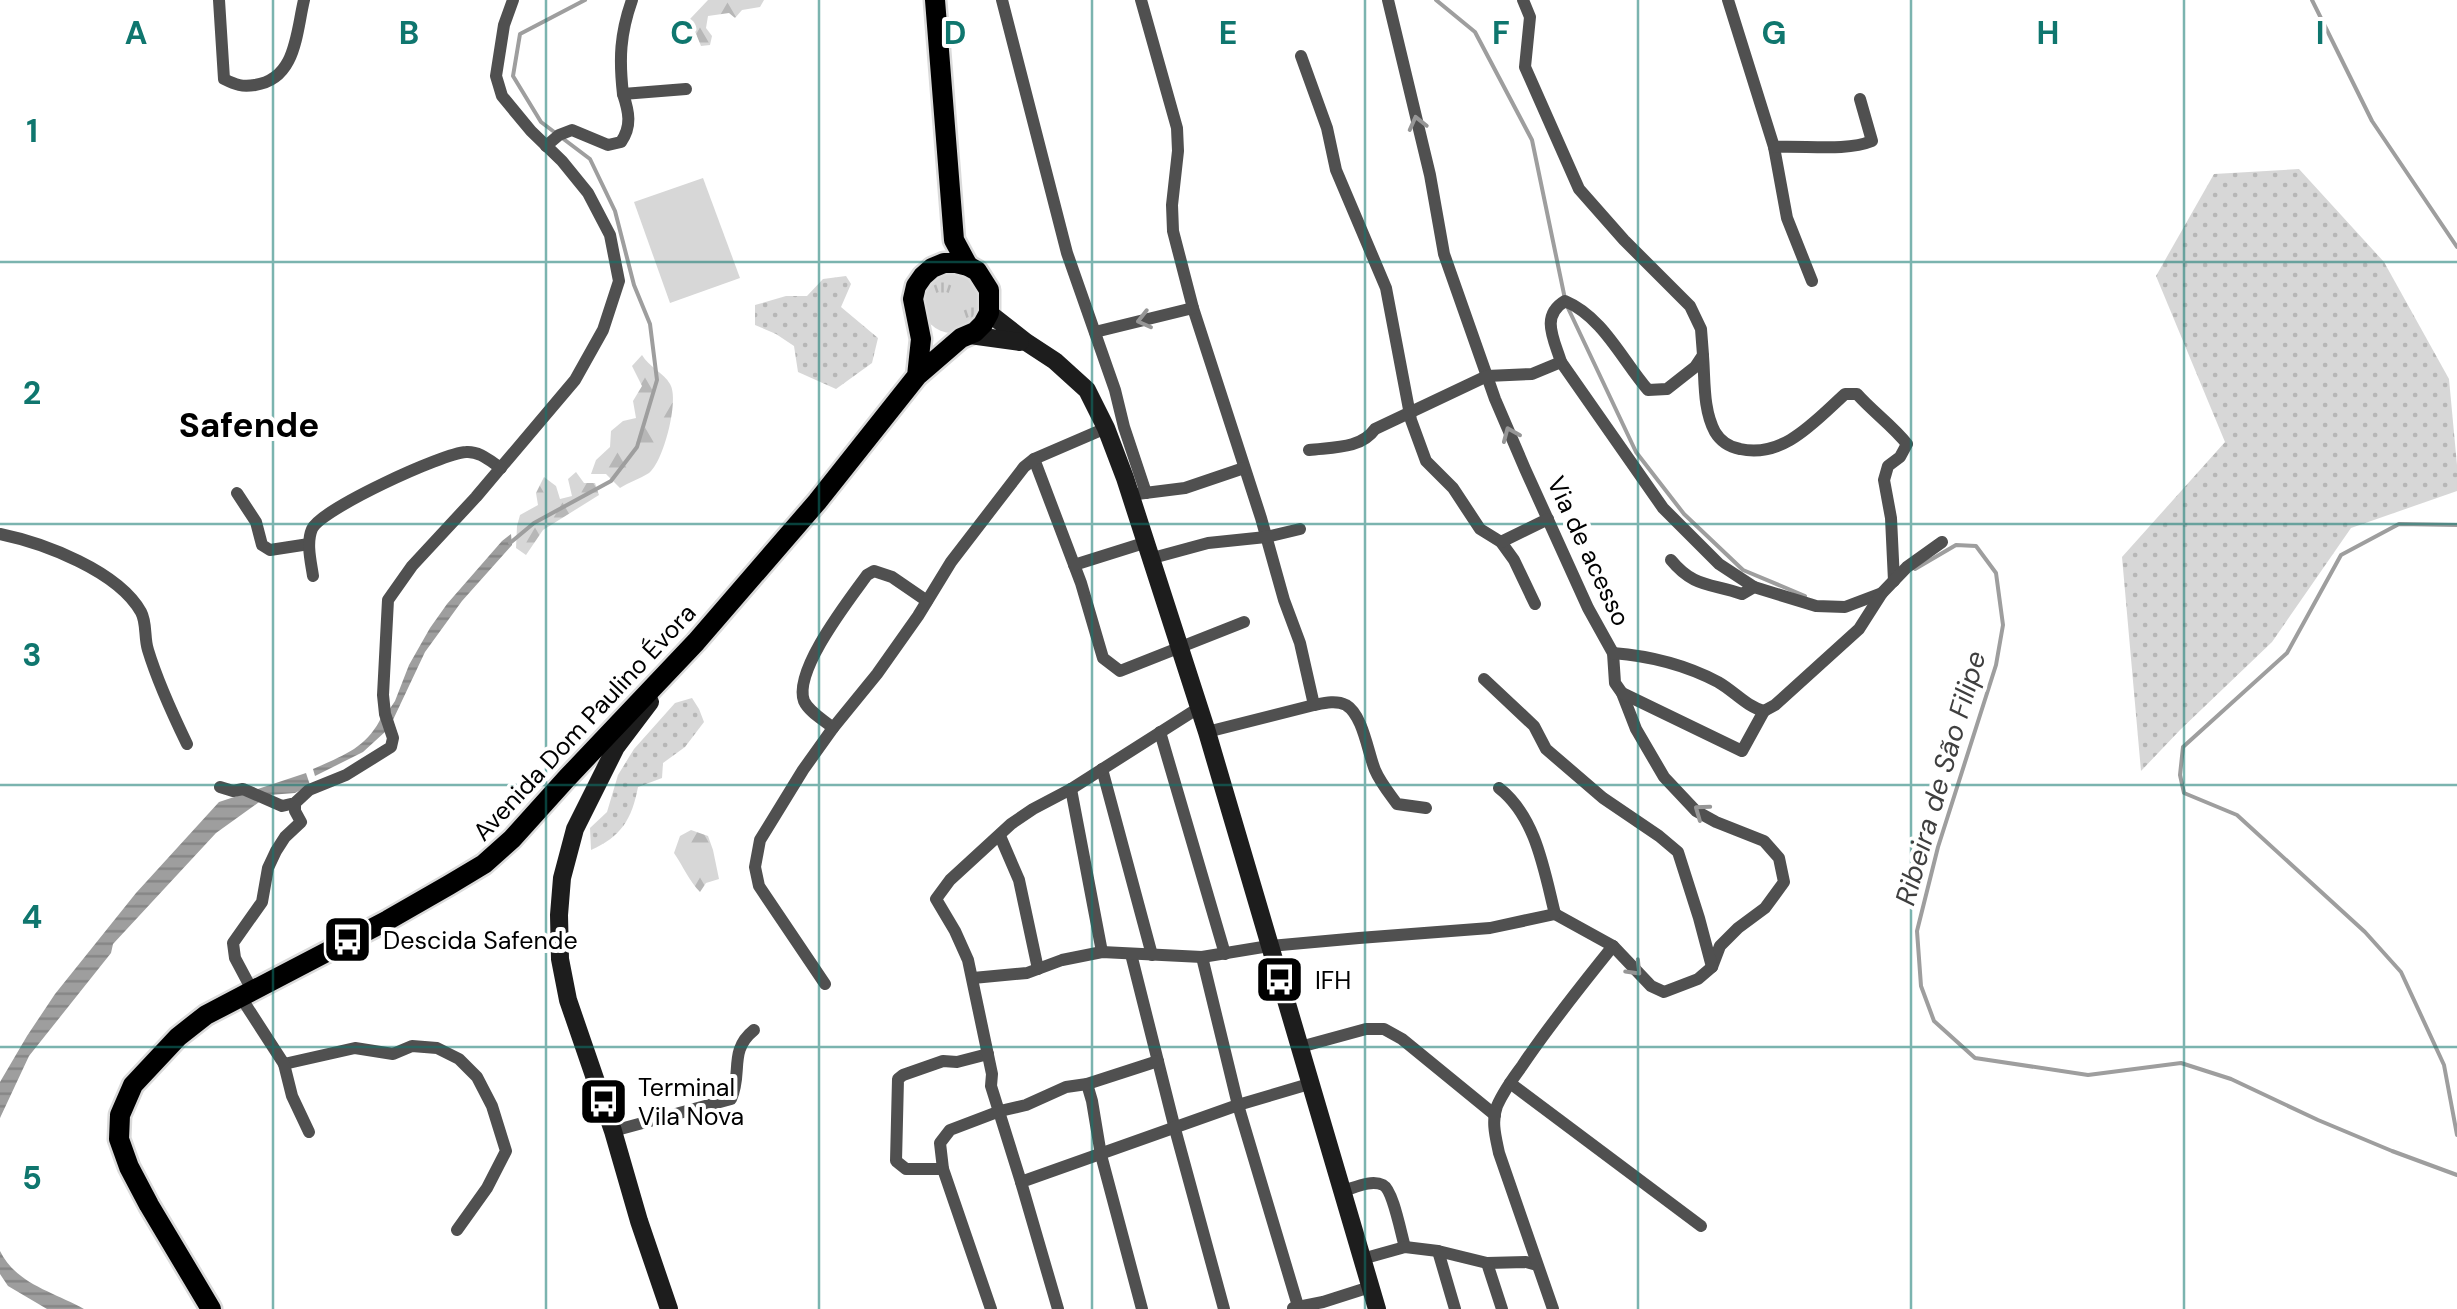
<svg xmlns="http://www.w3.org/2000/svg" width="2457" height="1309" font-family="'DM Sans',sans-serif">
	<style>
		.grass { fill: url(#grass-dots) }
		.forest { fill: url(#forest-firs) }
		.park { fill: url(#park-tufts) }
		.pitch { fill: #d7d7d7 }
		.water { fill: url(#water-rules) }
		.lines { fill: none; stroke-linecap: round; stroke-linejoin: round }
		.stream { stroke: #9e9e9e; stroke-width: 4 }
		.primary-casing { stroke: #dbdbdb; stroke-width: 25 }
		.street { stroke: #505050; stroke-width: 12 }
		.secondary { stroke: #1d1d1d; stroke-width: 18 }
		.primary { stroke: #000; stroke-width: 20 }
		.oneway { stroke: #969696 }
		.grid { fill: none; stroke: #0f766e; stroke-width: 2.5; stroke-opacity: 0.55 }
		.labels { text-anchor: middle; stroke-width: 8; stroke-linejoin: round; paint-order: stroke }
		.street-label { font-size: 25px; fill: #000; stroke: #fff }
		.poi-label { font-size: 25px; fill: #000; stroke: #fff; text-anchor: start }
		.water-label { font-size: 28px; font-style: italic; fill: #3f3f3f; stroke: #fff }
		.district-label { font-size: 35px; font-weight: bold; fill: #000; stroke: #fff }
		.grid-label { font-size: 32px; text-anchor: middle; font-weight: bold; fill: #0f766e; stroke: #fff; stroke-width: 8; stroke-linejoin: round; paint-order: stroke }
	</style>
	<defs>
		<pattern id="grass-dots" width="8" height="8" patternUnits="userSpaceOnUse" patternTransform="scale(2.5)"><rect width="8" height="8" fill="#d7d7d7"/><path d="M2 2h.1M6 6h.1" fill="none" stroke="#b7b7b7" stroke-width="1.8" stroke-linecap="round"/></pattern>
		<pattern id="forest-firs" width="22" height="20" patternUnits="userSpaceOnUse" patternTransform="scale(2.5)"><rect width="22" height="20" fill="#d7d7d7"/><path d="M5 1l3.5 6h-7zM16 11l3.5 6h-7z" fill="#b7b7b7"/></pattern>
		<pattern id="park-tufts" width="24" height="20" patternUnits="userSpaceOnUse" patternTransform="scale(2.5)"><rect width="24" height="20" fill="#d7d7d7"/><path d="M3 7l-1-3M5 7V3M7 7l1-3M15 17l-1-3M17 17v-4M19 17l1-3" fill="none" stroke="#b7b7b7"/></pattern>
		<pattern id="water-rules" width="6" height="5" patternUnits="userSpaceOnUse" patternTransform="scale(2.5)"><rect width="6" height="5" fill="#9e9e9e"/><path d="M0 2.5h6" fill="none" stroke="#868686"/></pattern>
	</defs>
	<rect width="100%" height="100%" fill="#fff"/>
	<g class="grass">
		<path d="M2299,169L2384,262L2449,379L2457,465V491L2351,528L2272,642L2180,730L2141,771L2122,557L2225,442L2156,276L2214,174Z"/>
		<path d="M846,276L851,284L841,307L878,338L872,363L836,389L798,372L794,346L776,334L755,325V305L786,296H807L823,279Z"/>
		<path d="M692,698L699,709L704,722L685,747L663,763L662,778L638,787C632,819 621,837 591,850L590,828L607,812L618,775L634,749L675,703Z"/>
	</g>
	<g class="forest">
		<path d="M708,0H764L760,7L742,10L735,18L729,13L708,16L706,28L712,36L710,45L701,46L690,19Z"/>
		<path d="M642,355C649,367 664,373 670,384C680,400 663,463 649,473C640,479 629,482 620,488L606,474H591L596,460L610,447L611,431L623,421L636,418L633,401L642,386L632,366Z"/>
		<path d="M576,472L584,483H595L599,495L543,530L526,555L516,548L517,526L520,515L538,505L536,493L544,477L556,486L560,499L572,496L568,479Z"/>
		<path d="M691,830L708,836L713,850L719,879L706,883L700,892C689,881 683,866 674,853L680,836Z"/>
	</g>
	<circle class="park" cx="952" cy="303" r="30"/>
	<path class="pitch" d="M703,178L740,278L670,303L634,202Z"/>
	<g class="water">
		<path d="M511,534L512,545L462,601L425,652L392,722L387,713L395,701L409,665L430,628L447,604L502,541Z"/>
		<path d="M382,716L386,731L363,752L315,776L313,769C344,755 367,748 382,716Z"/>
		<path d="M306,773L310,785L295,793L269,795L216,833L113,944L111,953L29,1056L0,1118V1082L27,1036L55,994L136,893L219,802Z"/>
		<path d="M0,1251C16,1284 54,1292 84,1309H47L8,1286L0,1274Z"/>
	</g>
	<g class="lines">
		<g class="stream">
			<path d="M1436,0L1475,32L1532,140L1565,299"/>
			<path d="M2312,0L2372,121L2457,247"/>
			<path d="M1568,308L1636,452L1684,514L1743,570L1805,596"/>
			<path d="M2457,525L2399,524L2341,555L2287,653L2183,747L2180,775L2184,793L2237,815L2365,932L2401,972L2444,1065L2457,1135"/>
			<path d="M510,543L534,523L611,481L637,447L657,380L650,324L634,285L615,211L590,159L541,122L513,76L520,34L585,0"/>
			<path d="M1915,569L1956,545L1976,546L1996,573L2003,625L1996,665L1938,847L1917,931L1921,986L1934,1021L1975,1058L2088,1075L2181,1063L2231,1079L2318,1120L2392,1151L2457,1175"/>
		</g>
		<defs>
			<g id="primary">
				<path d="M935,0L954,240L968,266"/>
				<path d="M211,1309L149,1205L129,1167L119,1139L120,1115L133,1085L178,1037L206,1015L388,920L449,885L484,864L512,839L567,778L696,642L817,502L917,376L961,338L975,332L983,324L989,313V290L977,271L968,266L956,263H944L932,268L923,276L916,286L913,299L921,339L917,376"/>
			</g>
		</defs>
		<use href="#primary" class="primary-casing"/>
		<g class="street">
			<path d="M219,0L224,79C236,85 242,87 255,85C296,79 296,34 304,0"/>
			<path d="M1002,0L1067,253L1115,390L1124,427L1146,493"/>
			<path d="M1141,0L1177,128L1178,151L1172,205L1173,231L1193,308L1261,518L1284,600L1300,643L1314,705"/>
			<path d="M1388,0L1430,175L1444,254L1495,399L1525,469L1588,608L1613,653L1615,683L1622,693L1636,729L1664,777L1696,811L1716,822L1764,841L1779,858L1784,882L1765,908L1738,928L1720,946L1712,967L1698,979L1664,992L1651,986L1613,946L1555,914"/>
			<path d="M1728,0L1774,147L1787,218L1812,281"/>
			<path d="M1301,56L1327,128L1336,170L1386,288L1411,420L1426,461L1453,488L1480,529L1501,542L1514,560L1535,604"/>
			<path d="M623,94C619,59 620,34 632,0"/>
			<path d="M546,146L559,135L572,130L608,145L621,142C632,126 629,112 623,94L686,89"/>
			<path d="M1774,147C1804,145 1845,152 1872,141L1860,99"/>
			<path d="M1095,332L1193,308"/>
			<path d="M1703,356C1705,381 1703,410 1715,432C1721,442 1729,447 1740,449C1783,459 1815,421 1845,394H1857C1873,412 1893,426 1907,444L1900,457L1888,466L1884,480L1891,518L1894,581"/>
			<path d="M1561,362L1663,508L1719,564L1754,587"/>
			<path d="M1309,450C1333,447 1361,449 1375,429L1487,376L1532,374L1561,362C1554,339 1540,316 1565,301C1603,317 1622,360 1648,390L1667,389L1695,367L1703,355L1701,329L1690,306L1624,240L1579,189L1525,67L1530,17L1523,0"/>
			<path d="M1034,459L1081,583L1103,658L1120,671L1244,622"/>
			<path d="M237,493L256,522L262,545L270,550L309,544"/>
			<path d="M1137,494L1185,488L1244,468"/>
			<path d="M0,534C44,543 118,571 141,612C147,623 144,638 148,650C158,683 172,713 187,744"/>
			<path d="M1501,542L1548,519"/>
			<path d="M1149,559L1208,543L1266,537L1300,529"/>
			<path d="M1671,560C1694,588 1711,583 1742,594L1754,587L1816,606L1845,607L1882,593"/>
			<path d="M1074,565L1144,543"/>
			<path d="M313,576C311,562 306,543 312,529C321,509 443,453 466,452C480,451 490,461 501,468"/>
			<path d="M1613,653C1651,656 1684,664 1718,682C1734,691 1747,707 1764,711L1775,705L1859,629L1882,593L1907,567L1942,542"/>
			<path d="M1484,679L1534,726L1546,749L1603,798L1659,836L1678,852L1699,918L1712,967"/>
			<path d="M1622,693L1742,751L1764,711"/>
			<path d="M833,728C824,720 809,712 804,701C793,671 849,600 867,575L874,571L892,577L927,601"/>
			<path d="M1160,732L1225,954"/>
			<path d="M1207,732L1314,705C1324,703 1336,700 1346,705C1363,715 1368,753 1375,770C1380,782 1389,793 1397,804L1426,808"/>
			<path d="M1102,769L1152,955"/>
			<path d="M220,787L233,791L243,789L282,806L295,803L309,790L346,775L391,747L393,738L385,714L383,695L388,600L412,566L476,497L575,380L603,330L619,281L610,235L588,193L562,161L531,131L502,96L496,76L504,25L513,0"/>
			<path d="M1499,788C1536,817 1544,870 1555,914"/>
			<path d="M1071,789L1102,952"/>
			<path d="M1000,836L1019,880L1038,969"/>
			<path d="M1131,954L1175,1129L1224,1309"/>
			<path d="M1202,957L1238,1105L1298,1306"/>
			<path d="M973,978L1027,973L1062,960L1102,952L1202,957L1269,946L1359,938L1490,928L1555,914"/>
			<path d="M825,984L759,886L755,867L760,840L803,770L833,728L877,674L918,616L951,562L1024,467L1034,459L1106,428"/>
			<path d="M252,990L235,958L233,943L262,902L268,868L276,851L285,837L301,822L295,811V803"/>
			<path d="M240,996L284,1064L355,1048L393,1054L412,1046L437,1048L459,1059L477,1077L492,1106L506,1151L487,1188L457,1230"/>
			<path d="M1300,1047L1366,1029H1384L1402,1039L1495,1115"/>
			<path d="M284,1064L292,1096L309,1132"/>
			<path d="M1510,1083L1701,1226"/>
			<path d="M1087,1084L1092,1101L1101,1155L1142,1309"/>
			<path d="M613,1131L731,1099C743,1073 728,1051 754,1030"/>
			<path d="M943,1169H906L896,1161L898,1079L903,1075L943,1061L957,1062L988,1054"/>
			<path d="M1021,1182L991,1086L992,1074L968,960L955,931L936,899L950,880L1011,824L1033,809L1071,789L1200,707"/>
			<path d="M1343,1191C1354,1188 1371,1179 1383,1185C1393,1190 1401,1234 1405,1247"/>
			<path d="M1362,1259L1405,1247L1438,1251"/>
			<path d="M1487,1263L1526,1262L1537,1265"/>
			<path d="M1293,1308L1323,1302L1370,1287"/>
			<path d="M991,1309L943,1169L940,1143L950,1130L1000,1111L1026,1105L1066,1087L1087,1084L1158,1061"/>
			<path d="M1058,1309L1021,1182L1238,1105L1309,1084"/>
			<path d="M1455,1309L1438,1251L1487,1263L1502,1309"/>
			<path d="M1553,1309L1499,1153C1496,1138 1491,1122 1497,1106C1503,1092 1513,1078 1522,1066C1550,1024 1582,985 1613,946"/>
		</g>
		<g class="secondary">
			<path d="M989,313L1026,342L1055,361L1087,390L1106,428L1125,478L1207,732L1377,1309"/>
			<path d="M970,335L1020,342"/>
			<path d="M650,702L616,747L575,829L562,878L559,915L560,959L568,1000L613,1131L639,1221L669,1309"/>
		</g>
		<use href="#primary" class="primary"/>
	</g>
	<defs><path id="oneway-chevron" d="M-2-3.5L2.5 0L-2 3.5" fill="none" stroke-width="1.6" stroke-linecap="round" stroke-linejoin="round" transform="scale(2.5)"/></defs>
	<g class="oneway">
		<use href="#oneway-chevron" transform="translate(1417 123) rotate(-104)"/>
		<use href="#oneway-chevron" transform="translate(1144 320) rotate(166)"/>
		<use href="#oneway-chevron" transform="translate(1510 434) rotate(-113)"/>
		<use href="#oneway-chevron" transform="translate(1701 811) rotate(-144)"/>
		<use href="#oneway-chevron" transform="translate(1635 969) rotate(46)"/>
	</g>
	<path class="grid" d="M273,0V1309M546,0V1309M819,0V1309M1092,0V1309M1365,0V1309M1638,0V1309M1911,0V1309M2184,0V1309M0,262H2457M0,524H2457M0,785H2457M0,1047H2457"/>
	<defs>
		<symbol id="bus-square" viewBox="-11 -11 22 22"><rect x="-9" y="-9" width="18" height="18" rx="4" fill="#000" stroke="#fff"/><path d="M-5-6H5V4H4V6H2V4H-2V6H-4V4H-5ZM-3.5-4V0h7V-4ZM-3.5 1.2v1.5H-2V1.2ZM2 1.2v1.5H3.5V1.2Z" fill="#fff"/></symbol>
	</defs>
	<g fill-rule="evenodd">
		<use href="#bus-square" x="320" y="912" width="55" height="55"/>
		<use href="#bus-square" x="1252" y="952" width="55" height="55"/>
		<use href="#bus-square" x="576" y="1074" width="55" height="55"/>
	</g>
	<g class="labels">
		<g class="street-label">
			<text transform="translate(1589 551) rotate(65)" y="9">Via de acesso</text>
			<text transform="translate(584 722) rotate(-47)" y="9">Avenida Dom Paulino Évora</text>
		</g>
		<g class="poi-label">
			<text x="383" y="949">Descida Safende</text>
			<text x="1315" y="989">IFH</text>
			<text x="638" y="1096">Terminal<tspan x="638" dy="29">Vila Nova</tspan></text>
		</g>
		<g class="water-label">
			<text transform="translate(1940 778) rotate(-74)" y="10">Ribeira de São Filipe</text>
		</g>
		<g class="district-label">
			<text x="249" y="437">Safende</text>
		</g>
	</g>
	<g class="grid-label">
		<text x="136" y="44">A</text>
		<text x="409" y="44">B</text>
		<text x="682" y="44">C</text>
		<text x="955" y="44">D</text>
		<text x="1228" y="44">E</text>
		<text x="1501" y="44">F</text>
		<text x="1774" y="44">G</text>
		<text x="2048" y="44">H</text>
		<text x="2320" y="44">I</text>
		<text x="32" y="142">1</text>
		<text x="32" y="404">2</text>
		<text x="32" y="666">3</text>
		<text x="32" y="928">4</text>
		<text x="32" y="1189">5</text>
	</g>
</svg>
